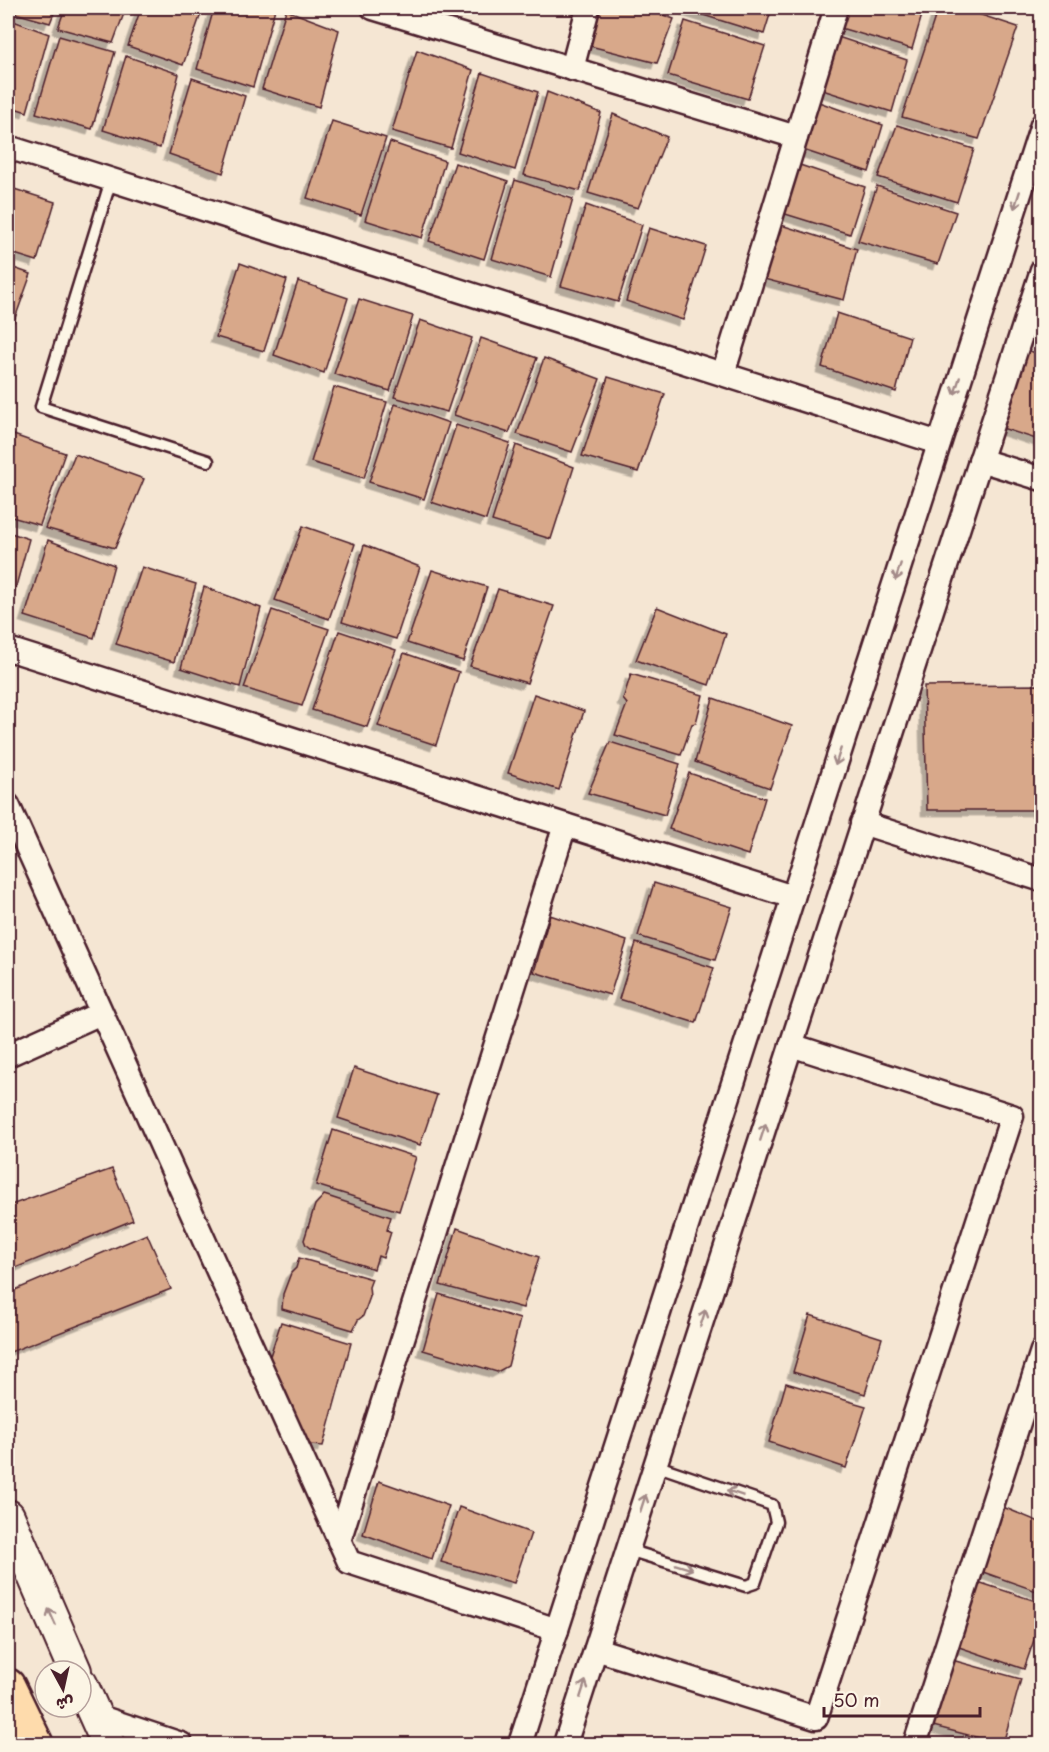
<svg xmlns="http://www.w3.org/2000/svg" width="1049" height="1752" font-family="'Playpen Sans','Playpen Sans Arabic',sans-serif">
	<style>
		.building { fill: #d8a88a; stroke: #4a1f2b; stroke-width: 1.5; filter: url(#shadow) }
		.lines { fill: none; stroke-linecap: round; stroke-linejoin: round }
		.lane-casing { stroke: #4a1f2b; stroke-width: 15 }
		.street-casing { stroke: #4a1f2b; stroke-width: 27 }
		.secondary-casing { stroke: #4a1f2b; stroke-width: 36 }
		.highway-casing { stroke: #4a1f2b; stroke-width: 38 }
		.lane { stroke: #fcf5e5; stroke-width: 10 }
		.street { stroke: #fcf5e5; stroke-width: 22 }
		.secondary { stroke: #fcf5e5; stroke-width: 32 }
		.highway { stroke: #fedbac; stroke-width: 33 }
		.oneway { stroke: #a38a88 }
	</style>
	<defs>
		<filter id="shadow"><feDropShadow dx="-5.5" dy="5.5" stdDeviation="0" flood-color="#0004"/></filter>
	</defs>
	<rect width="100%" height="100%" fill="#f5e6d3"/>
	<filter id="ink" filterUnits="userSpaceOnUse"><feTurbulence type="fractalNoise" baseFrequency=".0167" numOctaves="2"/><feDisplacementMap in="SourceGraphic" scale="12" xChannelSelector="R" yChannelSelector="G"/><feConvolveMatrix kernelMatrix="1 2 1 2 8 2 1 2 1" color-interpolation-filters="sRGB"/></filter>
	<g filter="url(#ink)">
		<g class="building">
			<path d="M8,8H56L50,23L8,11Z"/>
			<path d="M65,8H126L113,43L58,28Z"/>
			<path d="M141,8H203L183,65L128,46Z"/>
			<path d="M214,8L275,9L253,87L197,69Z"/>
			<path d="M601,8H645L674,19L657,63L590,46Z"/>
			<path d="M688,8H772L764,34L687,10Z"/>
			<path d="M842,8H924L912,49L837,27Z"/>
			<path d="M938,8H960L1018,27L979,139L902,117Z"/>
			<path d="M286,10L339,30L319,107L262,89Z"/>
			<path d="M8,19L49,34L27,112L8,106Z"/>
			<path d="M685,21L765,46L748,99L668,75Z"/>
			<path d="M832,35L907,60L892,112L816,88Z"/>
			<path d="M59,36L115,52L92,129L36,113Z"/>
			<path d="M417,50L473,70L451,148L392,131Z"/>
			<path d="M126,56L179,74L160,148L103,130Z"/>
			<path d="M482,73L538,92L515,170L458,152Z"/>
			<path d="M192,78L245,96L223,173L169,154Z"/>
			<path d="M547,92L601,113L580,191L524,175Z"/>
			<path d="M816,101L883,125L869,172L803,150Z"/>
			<path d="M613,114L667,137L638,208L588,193Z"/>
			<path d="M332,121L386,138L361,215L307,198Z"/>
			<path d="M897,125L974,149L957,202L878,177Z"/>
			<path d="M390,142L445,161L422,238L365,220Z"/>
			<path d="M455,163L508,181L484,259L429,241Z"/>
			<path d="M794,163L865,187L850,234L782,213Z"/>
			<path d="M515,180L573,199L551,277L492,259Z"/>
			<path d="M877,186L956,212L938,264L858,241Z"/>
			<path d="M8,187L55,202L37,261L8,252Z"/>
			<path d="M586,205L642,225L618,302L561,286Z"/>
			<path d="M778,224L857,249L844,300L764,279Z"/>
			<path d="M649,228L706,246L683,320L626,301Z"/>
			<path d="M240,263L287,280L264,351L216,337Z"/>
			<path d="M8,266L31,274L9,335L8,334Z"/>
			<path d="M298,281L348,298L324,373L274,355Z"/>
			<path d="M1042,291V343L1028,339Z"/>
			<path d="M359,299L413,316L390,391L334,374Z"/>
			<path d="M837,313L910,337L896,392L822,367Z"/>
			<path d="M420,320L472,338L447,412L394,397Z"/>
			<path d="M481,338L537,358L509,433L454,415Z"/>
			<path d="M1024,349L1042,355V441L1002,428Z"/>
			<path d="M544,358L600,379L572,452L517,434Z"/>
			<path d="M608,377L665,394L638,472L582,456Z"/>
			<path d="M334,387L387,402L364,478L311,462Z"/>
			<path d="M395,404L449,423L424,499L369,482Z"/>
			<path d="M456,425L510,443L486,520L431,502Z"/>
			<path d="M8,433L65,453L40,525L8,516Z"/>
			<path d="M516,445L574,467L551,539L492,521Z"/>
			<path d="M75,454L144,479L115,548L45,528Z"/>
			<path d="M303,526L355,544L329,619L275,600Z"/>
			<path d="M8,532L29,539L10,608H8Z"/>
			<path d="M48,540L114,565L94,638L25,616Z"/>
			<path d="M364,545L420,567L396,639L342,622Z"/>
			<path d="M142,567L196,584L174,662L116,644Z"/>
			<path d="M432,570L487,587L463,661L407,643Z"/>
			<path d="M204,587L261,608L240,687L181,668Z"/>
			<path d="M498,589L554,606L527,683L470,666Z"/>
			<path d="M657,607L726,634L709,685L636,660Z"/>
			<path d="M272,610L329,629L302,706L244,688Z"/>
			<path d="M339,631L396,650L367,727L312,710Z"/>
			<path d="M404,653L459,672L436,745L378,726Z"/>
			<path d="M631,674L703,695L696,723L692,724L681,755L615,735L627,704L623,699Z"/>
			<path d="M1042,685V810H927L924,686Z"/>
			<path d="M534,694L584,711L559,790L508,773Z"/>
			<path d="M713,698L792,726L770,788L695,762Z"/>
			<path d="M610,742L680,764L665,815L588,793Z"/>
			<path d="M689,773L765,798L748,855L669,829Z"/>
			<path d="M654,883L732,907L715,960L638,936Z"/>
			<path d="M550,915L627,941L610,995L534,972Z"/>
			<path d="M636,943L714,968L696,1023L619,999Z"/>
			<path d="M354,1068L437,1095L420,1145L338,1118Z"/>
			<path d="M333,1130L416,1157L399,1211L316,1185Z"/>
			<path d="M112,1169L133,1220L8,1271V1206Z"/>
			<path d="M324,1195L391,1217L387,1230L391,1232L383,1258L378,1256L374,1269L310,1248L306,1245L304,1240L315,1205Z"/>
			<path d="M457,1228L539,1257L523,1308L440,1285Z"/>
			<path d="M147,1234L171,1289L8,1353V1293Z"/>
			<path d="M299,1258L372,1279L369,1287L370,1297L363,1316L358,1320L353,1330L282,1309L283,1294L291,1273L296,1268Z"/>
			<path d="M439,1294L520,1319L508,1366L497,1372L423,1350Z"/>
			<path d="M810,1315L882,1338L865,1394L793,1372Z"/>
			<path d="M281,1322L351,1343L323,1446L311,1445L307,1441L269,1359Z"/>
			<path d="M786,1383L866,1406L846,1468L769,1442Z"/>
			<path d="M379,1481L449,1506L432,1559L363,1534Z"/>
			<path d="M459,1507L531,1533L514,1583L441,1562Z"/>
			<path d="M1003,1507L1042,1523V1593L983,1572Z"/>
			<path d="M978,1582L1042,1603V1617L1024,1669L956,1646Z"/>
			<path d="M952,1660L1021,1679L1003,1744L933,1726Z"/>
		</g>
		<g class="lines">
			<defs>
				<g id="lane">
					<path d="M111,180L41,407L208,461"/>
					<path d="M628,1550L746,1586L755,1583L776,1522L772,1505L655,1465"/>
				</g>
				<g id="street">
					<path d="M373,8L796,137"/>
					<path d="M572,69L588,8"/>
					<path d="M8,147L939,443"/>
					<path d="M723,374L836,8"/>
					<path d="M980,460L1042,479"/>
					<path d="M8,649L793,897"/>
					<path d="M8,805L349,1562L557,1630"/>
					<path d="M862,823L1042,880"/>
					<path d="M8,1055L101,1013"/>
					<path d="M339,1541L565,825"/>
					<path d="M596,1649L816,1718L1012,1116L791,1045"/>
					<path d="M94,1715L181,1744"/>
					<path d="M520,1744L1042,125"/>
					<path d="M565,1744L1042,270"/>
					<path d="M915,1744L1042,1351"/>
				</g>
				<g id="secondary">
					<path d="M8,1516L75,1671"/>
					<path d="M81,1684L108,1744"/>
				</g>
				<path id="highway" d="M8,1686L36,1744"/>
			</defs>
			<use href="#lane" class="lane-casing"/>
			<use href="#street" class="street-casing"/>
			<use href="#secondary" class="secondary-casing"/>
			<use href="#highway" class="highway-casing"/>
			<use href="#lane" class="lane"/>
			<use href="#street" class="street"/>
			<use href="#secondary" class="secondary"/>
			<use href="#highway" class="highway"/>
		</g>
		<defs><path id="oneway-shaft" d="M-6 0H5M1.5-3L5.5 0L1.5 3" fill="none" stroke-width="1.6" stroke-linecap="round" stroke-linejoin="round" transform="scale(1.5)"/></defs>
		<g class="oneway">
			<use href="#oneway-shaft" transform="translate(1017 200) rotate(108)"/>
			<use href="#oneway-shaft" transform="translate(957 386) rotate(108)"/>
			<use href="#oneway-shaft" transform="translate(898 572) rotate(108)"/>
			<use href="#oneway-shaft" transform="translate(838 757) rotate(108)"/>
			<use href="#oneway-shaft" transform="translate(763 1132) rotate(-72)"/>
			<use href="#oneway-shaft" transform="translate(703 1318) rotate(-72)"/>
			<use href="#oneway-shaft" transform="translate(735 1493) rotate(-161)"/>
			<use href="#oneway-shaft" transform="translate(643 1503) rotate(-72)"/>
			<use href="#oneway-shaft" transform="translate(684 1567) rotate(17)"/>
			<use href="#oneway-shaft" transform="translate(52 1617) rotate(-114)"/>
			<use href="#oneway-shaft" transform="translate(583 1689) rotate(-72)"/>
		</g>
	</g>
	<rect width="1049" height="1752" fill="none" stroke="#fcf5e5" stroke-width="30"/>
	<rect x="15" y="15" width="1019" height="1722" fill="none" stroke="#4a1f2b" stroke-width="2" filter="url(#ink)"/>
	<g transform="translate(63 1689) rotate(172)"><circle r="28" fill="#fcf5e5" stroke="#b59f9b" stroke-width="1.5"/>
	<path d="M0-4.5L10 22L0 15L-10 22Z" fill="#4a1f2b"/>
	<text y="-9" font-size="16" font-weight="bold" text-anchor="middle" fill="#4a1f2b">ش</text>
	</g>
	<path d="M824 1707v9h156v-9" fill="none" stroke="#4a1f2b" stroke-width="3"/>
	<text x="833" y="1707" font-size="18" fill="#4a1f2b" stroke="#fcf5e5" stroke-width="4.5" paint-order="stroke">50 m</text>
</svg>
